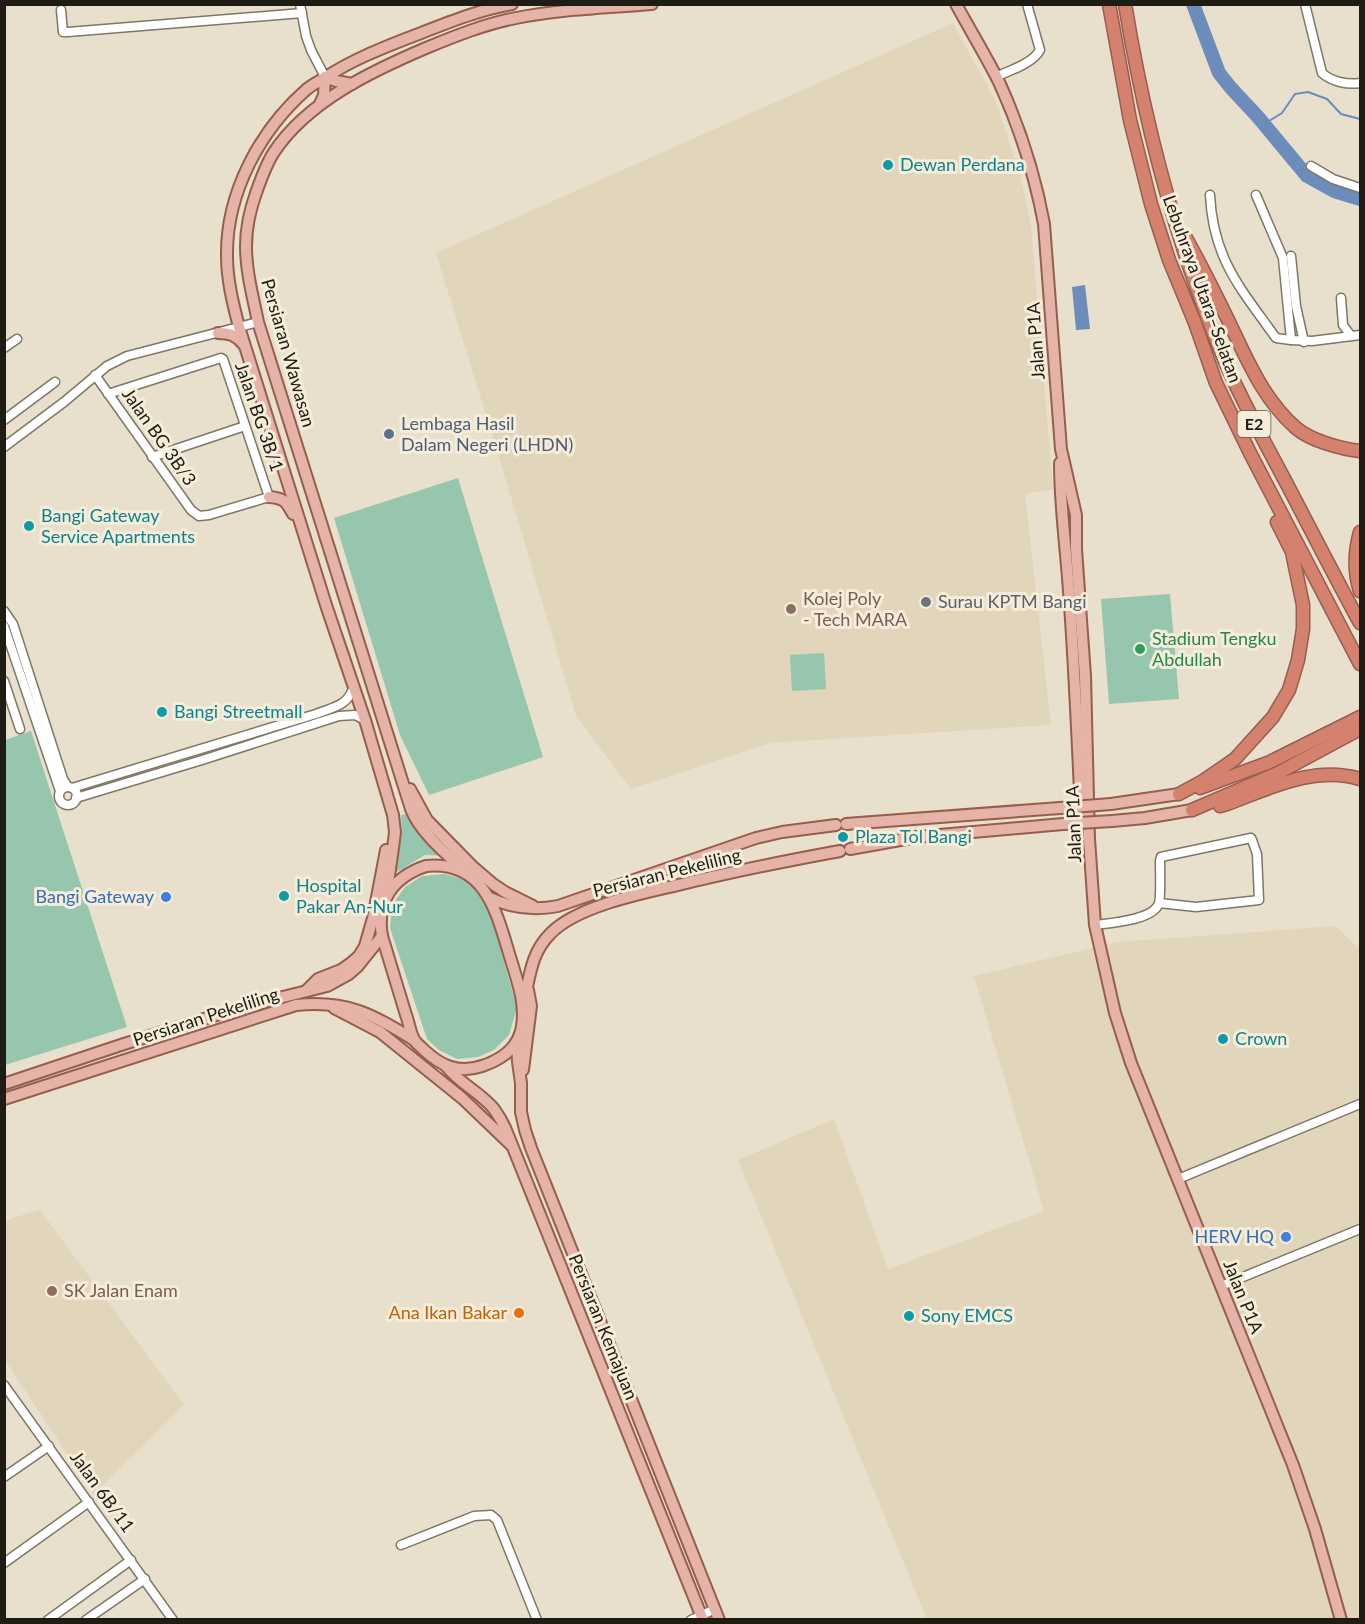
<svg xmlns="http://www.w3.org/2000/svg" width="1365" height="1624" font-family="Lato,sans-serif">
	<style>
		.built { fill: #e1d6bb }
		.green { fill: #97c6af }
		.water { fill: #6c8dbb }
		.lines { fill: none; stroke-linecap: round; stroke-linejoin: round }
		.stream { stroke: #6c8dbb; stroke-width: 2 }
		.river { stroke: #6c8dbb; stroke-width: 14 }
		.minor-casing { stroke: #7e7765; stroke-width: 11 }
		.major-casing { stroke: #955e4e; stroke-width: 14 }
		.highway-casing { stroke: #955e4e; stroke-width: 15 }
		.minor { stroke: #fff; stroke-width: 8 }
		.major { stroke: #e5b3a7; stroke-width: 10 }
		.highway { stroke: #d4816d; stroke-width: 12 }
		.major-bridge-casing { stroke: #955e4e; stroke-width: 14; stroke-linecap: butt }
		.major-bridge { stroke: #e5b3a7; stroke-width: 10 }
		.culture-dot { fill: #0f9aa8; stroke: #f5edd9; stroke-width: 2 }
		.service-dot { fill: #5c6f8a; stroke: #f5edd9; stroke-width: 2 }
		.worship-dot { fill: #6b7280; stroke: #f5edd9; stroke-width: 2 }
		.education-dot { fill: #8d6e63; stroke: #f5edd9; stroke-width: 2 }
		.leisure-dot { fill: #2e9e5b; stroke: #f5edd9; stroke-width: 2 }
		.shop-dot { fill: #3f7fe0; stroke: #f5edd9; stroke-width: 2 }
		.food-dot { fill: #e8710a; stroke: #f5edd9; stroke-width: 2 }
		.labels { text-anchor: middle; stroke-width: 6; stroke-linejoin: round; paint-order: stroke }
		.shield { fill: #f5edd9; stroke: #5f5b4f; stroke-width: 1.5 }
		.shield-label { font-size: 16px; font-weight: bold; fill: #1f1c14 }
		.culture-label { font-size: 18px; fill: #0d838f; stroke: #f5edd9; text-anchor: start }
		.street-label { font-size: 18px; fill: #1f1c14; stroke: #f5edd9 }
		.service-label { font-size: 18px; fill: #4e5e75; stroke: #f5edd9; text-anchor: start }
		.education-label { font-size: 18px; fill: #785e54; stroke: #f5edd9; text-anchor: start }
		.worship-label { font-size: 18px; fill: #5b616d; stroke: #f5edd9; text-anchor: start }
		.leisure-label { font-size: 18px; fill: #27864d; stroke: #f5edd9; text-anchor: start }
		.shop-label { font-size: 18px; fill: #366cbe; stroke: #f5edd9; text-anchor: end }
		.food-label { font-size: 18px; fill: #c56008; stroke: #f5edd9; text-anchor: end }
	</style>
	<rect width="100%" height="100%" fill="#e8e0cc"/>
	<g class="built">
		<path d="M953,23L995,100L1021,178L1031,225L1053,489L1025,494L1051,725L770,743L631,789L576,716L506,480L436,253Z"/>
		<path d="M1336,926L1360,950V1619H927L738,1160L834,1119L888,1269L1044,1211L974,976L1117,942Z"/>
		<path d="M40,1210L184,1405L94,1494L5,1360V1222L15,1217Z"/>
	</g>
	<g class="green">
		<path d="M458,478L543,757L429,795L400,735L334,518Z"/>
		<path d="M1170,594L1179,699L1109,704L1101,599Z"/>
		<path d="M824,653L826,689L792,691L790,655Z"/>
		<path d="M31,731L127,1027L5,1065V740Z"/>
		<path d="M407,814L417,826L450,856L425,855L395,873L402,834L401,815Z"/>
		<path d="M444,874L464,879L478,891L488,904L517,1008L509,1035L494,1050L478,1057L457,1059L439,1050L427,1039L390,928L392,905L405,887L422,876Z"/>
	</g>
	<path class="water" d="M1085,285L1090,329L1076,330L1072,287Z"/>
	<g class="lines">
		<path class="stream" d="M1264,124L1282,113L1295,94L1308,92L1327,99L1341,114L1360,119"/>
		<path class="river" d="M1193,4L1219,73L1231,88L1258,117L1307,176L1334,191L1360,199"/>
		<defs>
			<g id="minor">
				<path d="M300,4L306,36L311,50L325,77"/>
				<path d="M1305,4L1322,73C1332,82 1348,85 1360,83"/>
				<path d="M61,10L63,32H68L302,13"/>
				<path d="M996,77C1010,70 1032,64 1040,50L1027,4"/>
				<path d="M1311,166L1333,179L1360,188"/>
				<path d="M1210,195C1213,259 1241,289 1276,338L1291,340"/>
				<path d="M1256,195L1283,258L1291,340L1312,341L1360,335"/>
				<path d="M1291,256L1296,306L1304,342"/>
				<path d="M1341,298L1343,325L1351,336"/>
				<path d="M4,348L17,339"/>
				<path d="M95,375L191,510L199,516L209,515L269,497L223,359L221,358L108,394"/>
				<path d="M4,420L55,382"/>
				<path d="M4,447L64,402L107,366L127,356L258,322"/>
				<path d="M152,457L245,426"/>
				<path d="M4,611L13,624L63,779L68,787"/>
				<path d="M4,626L60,791"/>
				<path d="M4,681L20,729"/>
				<circle cx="68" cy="796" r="9"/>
				<path d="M72,788L316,714C334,707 348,706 354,686"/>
				<path d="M76,798L202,760L339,716L355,715L365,720"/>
				<path d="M1095,925C1111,923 1154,920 1159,903C1161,896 1160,870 1160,861L1161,857L1251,838L1252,840L1257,854L1259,900L1196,907L1159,903"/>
				<path d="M1178,1179L1360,1104"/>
				<path d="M1221,1286L1360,1229"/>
				<path d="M4,1385L173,1620"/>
				<path d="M4,1477L49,1446"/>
				<path d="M401,1545L474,1516L491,1515L497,1520L537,1620"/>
				<path d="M4,1563L89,1502"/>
				<path d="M48,1620L131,1560"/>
				<path d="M86,1620L145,1579"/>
				<path d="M691,1620L715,1609"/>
			</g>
			<g id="major">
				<path d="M956,4C970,30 986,56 999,82C1020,128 1035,175 1044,224L1061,449L1076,515V549L1085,676L1089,839L1095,925L1115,1013L1131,1063L1293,1465L1315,1529L1341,1620"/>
				<path d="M325,77L336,81L352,84"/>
				<path d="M320,104L324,95L325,77"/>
				<path d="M218,333C229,333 236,335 243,344"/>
				<path d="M1060,463C1060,506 1066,547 1069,591C1074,658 1077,725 1080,792L1084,815"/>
				<path d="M269,497C284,498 286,501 293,514"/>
				<path d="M410,789L427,820L472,866L493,884L505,892L533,906"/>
				<path d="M1111,804L1179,794"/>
				<path d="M1112,821L1145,818L1192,810"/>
				<path d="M846,824L1060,808"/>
				<path d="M850,849L917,837L1063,824"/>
				<path d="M426,866C487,860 497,915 511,960C518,983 527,1007 521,1031C516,1050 500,1060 482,1066C459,1074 441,1066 424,1050C421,1047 417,1044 415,1041C410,1034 409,1022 406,1015C398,989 390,962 382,936C376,901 393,877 426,866Z"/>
				<path d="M468,874C449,856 420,833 411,809L258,322C253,297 246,272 246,246C246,229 250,210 256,193C261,179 266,164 274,152C308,101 372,71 426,48C455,36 485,24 516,18C560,9 607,8 652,4"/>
				<path d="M386,897L393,848L395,832L393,815L365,720L326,605L239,327C233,304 227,280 227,256C226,193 260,130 307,89C313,84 320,81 326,77C352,60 380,49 408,38C442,25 477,10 512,4"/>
				<path d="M490,898C512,908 534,911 558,906L756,838L782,832L836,825"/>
				<path d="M306,991L318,979L341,970L351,963L359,956L365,946L373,918L386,850"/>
				<path d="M524,1001C530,976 531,953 550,934C575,907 641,893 678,885C731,872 785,861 840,851"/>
				<path d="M334,1008L380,1032L462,1098L511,1145"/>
				<path d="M517,1042L518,1062L521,1083V1112L525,1130L531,1148L719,1620"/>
				<path d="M446,1066C460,1084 480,1092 494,1109C499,1116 503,1123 506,1130L703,1620"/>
				<path d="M523,1070L531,1006L528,990"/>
				<path d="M4,1084L124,1044L239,1008L327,986L349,974L358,966L382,936"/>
				<path d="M4,1099L296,1005C347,1000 373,1014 414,1040"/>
			</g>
			<g id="highway">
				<path d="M1109,4L1130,120L1151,204L1169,260L1195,323L1216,383L1250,453L1360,664"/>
				<path d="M1125,4C1145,126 1178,250 1226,364C1245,407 1268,448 1290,490C1313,534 1336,579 1360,623"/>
				<path d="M1186,238C1202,267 1216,295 1230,324C1248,362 1264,400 1296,428C1311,441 1342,449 1360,451"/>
				<path d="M1360,532C1355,550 1354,572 1360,591"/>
				<path d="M1200,788L1270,762L1360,717"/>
				<path d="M1179,794L1203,781L1235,759L1273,717L1289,690L1298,660L1303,629V605L1292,552L1277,522"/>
				<path d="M1220,806L1227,804C1270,788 1315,765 1360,779"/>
				<path d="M1192,810L1278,773L1360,729"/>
			</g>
		</defs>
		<use href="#minor" class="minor-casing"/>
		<use href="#major" class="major-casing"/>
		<use href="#highway" class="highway-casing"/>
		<use href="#minor" class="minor"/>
		<use href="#major" class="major"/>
		<use href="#highway" class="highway"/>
		<defs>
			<g id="major-bridge">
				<path d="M1060,808L1111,804"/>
				<path d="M1063,824L1112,821"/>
			</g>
		</defs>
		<use href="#major-bridge" class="major-bridge-casing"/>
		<use href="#major-bridge" class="major-bridge"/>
	</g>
	<g class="culture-dot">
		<circle cx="888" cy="165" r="6"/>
		<circle cx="29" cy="526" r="6"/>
		<circle cx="162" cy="712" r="6"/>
		<circle cx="843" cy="837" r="6"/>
		<circle cx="284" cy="896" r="6"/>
		<circle cx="1223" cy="1039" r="6"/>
		<circle cx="909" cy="1316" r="6"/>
	</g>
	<circle class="service-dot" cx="389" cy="434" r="6"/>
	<circle class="worship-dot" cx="926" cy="602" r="6"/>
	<g class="education-dot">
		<circle cx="791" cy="609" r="6"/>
		<circle cx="52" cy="1291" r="6"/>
	</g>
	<circle class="leisure-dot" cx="1140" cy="649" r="6"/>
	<g class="shop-dot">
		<circle cx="166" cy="897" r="6"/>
		<circle cx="1286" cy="1237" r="6"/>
	</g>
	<circle class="food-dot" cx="519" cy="1313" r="6"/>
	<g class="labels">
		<rect class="shield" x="1237.5" y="411" width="33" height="26" rx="4.5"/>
		<g class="shield-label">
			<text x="1254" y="430">E2</text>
		</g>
		<g class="culture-label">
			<text x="900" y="171">Dewan Perdana</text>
			<text x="41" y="522">Bangi Gateway<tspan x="41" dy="21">Service Apartments</tspan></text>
			<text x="174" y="718">Bangi Streetmall</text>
			<text x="855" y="843">Plaza Tol Bangi</text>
			<text x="296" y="892">Hospital<tspan x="296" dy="21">Pakar An-Nur</tspan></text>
			<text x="1235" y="1045">Crown</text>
			<text x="921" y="1322">Sony EMCS</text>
		</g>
		<g class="street-label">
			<text transform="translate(1202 289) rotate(70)" y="6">Lebuhraya Utara–Selatan</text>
			<text transform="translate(1036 341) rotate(-94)" y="6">Jalan P1A</text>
			<text transform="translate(288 353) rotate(74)" y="6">Persiaran Wawasan</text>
			<text transform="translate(259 417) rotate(71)" y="6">Jalan BG 3B/1</text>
			<text transform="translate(159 437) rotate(55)" y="6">Jalan BG 3B/3</text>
			<text transform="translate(1074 824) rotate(-92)" y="6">Jalan P1A</text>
			<text transform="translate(667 873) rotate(-14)" y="6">Persiaran Pekeliling</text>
			<text transform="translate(206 1017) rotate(-18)" y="6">Persiaran Pekeliling</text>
			<text transform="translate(1243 1297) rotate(68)" y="6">Jalan P1A</text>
			<text transform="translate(603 1327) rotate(68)" y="6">Persiaran Kemajuan</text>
			<text transform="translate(102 1492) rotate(54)" y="6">Jalan 6B/11</text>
		</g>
		<g class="service-label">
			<text x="401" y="430">Lembaga Hasil<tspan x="401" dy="21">Dalam Negeri (LHDN)</tspan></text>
		</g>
		<g class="education-label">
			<text x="803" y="605">Kolej Poly<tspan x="803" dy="21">- Tech MARA</tspan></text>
			<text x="64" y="1297">SK Jalan Enam</text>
		</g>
		<g class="worship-label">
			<text x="938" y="608">Surau KPTM Bangi</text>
		</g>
		<g class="leisure-label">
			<text x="1152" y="645">Stadium Tengku<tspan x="1152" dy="21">Abdullah</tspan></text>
		</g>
		<g class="shop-label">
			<text x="154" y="903">Bangi Gateway</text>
			<text x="1274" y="1243">HERV HQ</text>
		</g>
		<g class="food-label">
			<text x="507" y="1319">Ana Ikan Bakar</text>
		</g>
	</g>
	<rect width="1365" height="1624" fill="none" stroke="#1f1c14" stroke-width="12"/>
</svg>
